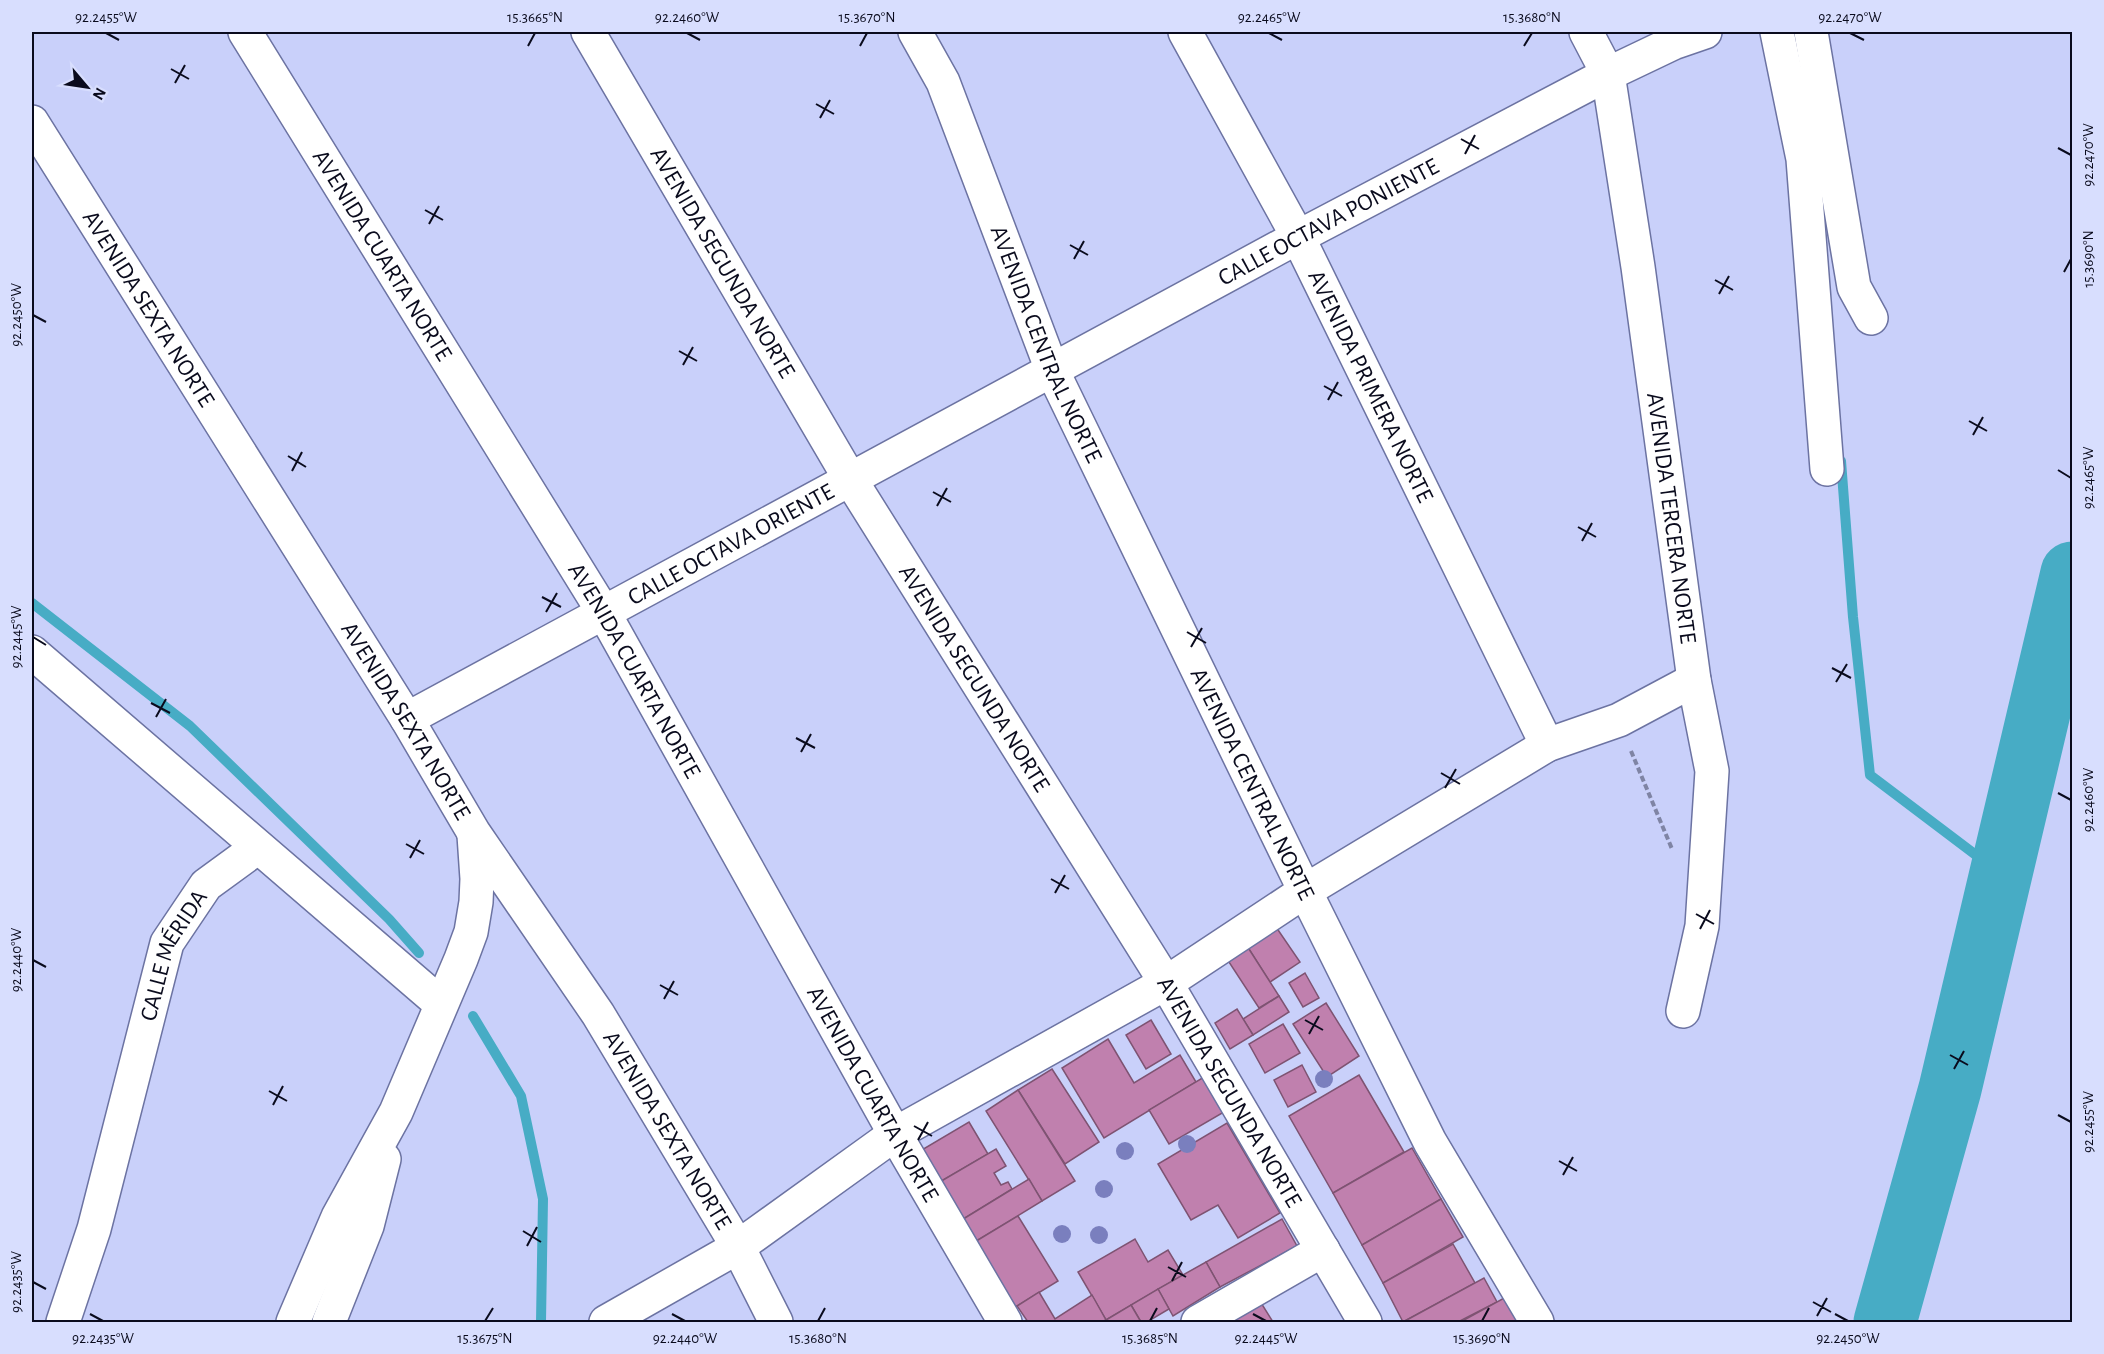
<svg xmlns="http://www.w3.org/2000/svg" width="2104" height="1354" font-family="'Alegreya Sans',sans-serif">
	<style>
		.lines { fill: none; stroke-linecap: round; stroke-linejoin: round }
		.stream { stroke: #47acc5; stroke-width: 10 }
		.river { stroke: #47acc5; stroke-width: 63 }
		.building { fill: #c080ae; stroke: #7e5372; stroke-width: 1.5 }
		.minor-casing { stroke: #6c73a2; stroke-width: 36 }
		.path { stroke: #7f84a4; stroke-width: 4; stroke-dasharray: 6 3; stroke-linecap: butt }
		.minor { stroke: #fff; stroke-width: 33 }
		.tree { fill: #7a7fbe }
		.ticks { fill: none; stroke: #0a0b1d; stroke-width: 2 }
		.labels { text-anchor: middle; stroke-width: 5; stroke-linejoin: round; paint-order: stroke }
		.street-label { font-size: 24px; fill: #0a0b1d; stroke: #d8defe }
		.neatline { fill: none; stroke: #0a0b1d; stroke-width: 2 }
		.ticks-label { font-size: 15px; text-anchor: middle; fill: #0a0b1d }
	</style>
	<rect width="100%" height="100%" fill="#c9d0fa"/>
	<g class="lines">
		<g class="stream">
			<path d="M1841,461L1853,617L1870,775L2001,874"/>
			<path d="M32,603L190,726L389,919L419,953"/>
			<path d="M473,1016L521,1096L543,1199L541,1322"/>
		</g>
		<path class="river" d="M1885,1322L1950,1089L2072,573"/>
	</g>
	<g class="building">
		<path d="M1276,927L1300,962L1270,982L1247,946Z"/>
		<path d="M1247,946L1279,996L1259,1008L1227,959Z"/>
		<path d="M1305,973L1319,998L1303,1007L1289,983Z"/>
		<path d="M1279,996L1289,1012L1253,1035L1243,1019Z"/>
		<path d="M1326,1003L1359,1056L1327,1077L1293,1024Z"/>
		<path d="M1237,1009L1253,1035L1230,1049L1215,1023Z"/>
		<path d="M1151,1020L1171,1054L1146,1069L1126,1035Z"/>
		<path d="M1283,1024L1300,1053L1265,1073L1249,1044Z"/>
		<path d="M1108,1039L1134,1083L1180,1055L1196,1082L1104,1138L1062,1068Z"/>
		<path d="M1302,1065L1316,1092L1288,1107L1274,1080Z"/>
		<path d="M1052,1069L1099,1142L1065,1164L1018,1090Z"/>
		<path d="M1359,1075L1404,1152L1333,1193L1289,1116Z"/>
		<path d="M1204,1077L1224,1112L1169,1144L1149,1110Z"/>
		<path d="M1018,1090L1075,1181L1042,1201L986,1111Z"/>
		<path d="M969,1122L988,1154L938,1183L920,1151Z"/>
		<path d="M1227,1123L1280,1213L1238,1238L1218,1205L1191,1220L1158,1164Z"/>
		<path d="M1412,1148L1441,1199L1362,1245L1333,1193Z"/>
		<path d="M996,1149L1006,1166L994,1173L1001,1185L1008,1182L1012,1189L960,1221L938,1183Z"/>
		<path d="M1029,1179L1042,1201L973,1243L960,1221Z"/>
		<path d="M1441,1199L1463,1237L1383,1283L1362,1245Z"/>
		<path d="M1018,1216L1058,1281L1012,1309L973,1243Z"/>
		<path d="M1282,1219L1297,1246L1220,1287L1206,1262Z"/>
		<path d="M1135,1239L1148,1262L1168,1250L1183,1275L1106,1320L1078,1272Z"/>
		<path d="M1453,1244L1475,1283L1403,1322L1383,1283Z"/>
		<path d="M1206,1262L1220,1287L1173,1316L1158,1289Z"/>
		<path d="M1484,1278L1497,1302L1458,1322H1403Z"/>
		<path d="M1158,1289L1169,1309L1147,1322H1141L1131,1305Z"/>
		<path d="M1039,1292L1055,1319L1092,1295L1106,1320L1102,1322H1028L1017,1306Z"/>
		<path d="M1506,1297L1519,1322H1465L1464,1320Z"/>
		<path d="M1258,1298L1273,1322H1218Z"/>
		<path d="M1131,1305L1141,1322H1102L1106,1320Z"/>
	</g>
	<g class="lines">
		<defs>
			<g id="minor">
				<path id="s1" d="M245,32L604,613L895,1134L1005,1322"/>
				<path id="s2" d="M588,32L850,479L1166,983L1365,1322"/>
				<path id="s3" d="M915,32L943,82L1052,370L1305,891L1430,1142L1537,1322"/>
				<path id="s4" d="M1185,32L1298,237L1547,745"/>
				<path id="s5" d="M1586,32L1608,74L1638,267L1694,680L1712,771L1702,926L1683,1011"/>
				<path d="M1777,32L1803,159L1827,469"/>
				<path d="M1811,32L1854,287L1871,318"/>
				<path id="s6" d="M32,122L407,719L474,833L598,1014L738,1247L776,1322"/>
				<path d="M32,652L441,1004"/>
				<path id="s7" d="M407,719L1298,237L1608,74L1673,43L1705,32"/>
				<path id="s8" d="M63,1322L94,1229L167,943L206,885L258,847"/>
				<path d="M293,1322L338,1217L396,1112L461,959L471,932L476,902L477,879L474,835"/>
				<path d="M329,1322L367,1226L384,1159"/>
				<path d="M606,1322L738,1247L895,1134L1166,983L1305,891L1547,745L1619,720L1694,680"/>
				<path d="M1198,1322L1323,1250"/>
			</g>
		</defs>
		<use href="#minor" class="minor-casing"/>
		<path class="path" d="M1631,751L1672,849"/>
		<use href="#minor" class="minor"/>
	</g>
	<g class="tree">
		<circle cx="1324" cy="1079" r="9"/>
		<circle cx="1187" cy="1144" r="9"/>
		<circle cx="1125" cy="1151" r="9"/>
		<circle cx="1104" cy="1189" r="9"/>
		<circle cx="1062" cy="1234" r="9"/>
		<circle cx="1099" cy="1235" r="9"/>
	</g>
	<path class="ticks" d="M106,33L119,40M687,33L700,40M1269,33L1282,40M1850,33L1864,40M528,46L535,33M860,46L867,33M1524,46L1532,33M171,69L189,79M175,83L185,65M816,104L834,114M820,118L830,100M1461,139L1479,149M2058,148L2071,155M1465,154L1475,135M425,210L443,220M429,224L439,206M1070,245L1088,255M1074,259L1084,241M2064,272L2071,259M1715,280L1733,290M1719,294L1729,276M33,315L46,322M679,351L697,361M683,365L693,347M1324,386L1342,396M1328,400L1338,382M1969,421L1987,431M1973,435L1983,417M288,456L306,467M2058,470L2071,478M292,471L302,452M933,492L951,502M937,506L947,488M1578,527L1596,537M1582,541L1592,523M542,597L561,607M546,612L557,593M1187,632L1206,643M33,637L46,645M1191,647L1202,628M1832,668L1851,678M1836,682L1847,664M151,703L170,713M156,717L166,699M796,738L815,748M801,752L811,734M1441,773L1460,784M1445,788L1456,769M2058,793L2071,800M406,844L424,854M410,858L420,840M1051,879L1069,889M1055,893L1065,875M1696,914L1714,924M1700,929L1710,910M33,960L46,967M660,985L678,995M664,999L674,981M1305,1020L1323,1030M1309,1034L1319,1016M1950,1055L1968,1065M1954,1069L1964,1051M269,1091L287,1101M273,1105L283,1086M2058,1115L2071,1122M914,1126L932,1136M918,1140L928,1122M1559,1161L1577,1171M1563,1175L1573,1157M523,1231L541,1242M527,1246L537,1227M1168,1267L1186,1277M1172,1281L1182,1262M33,1282L46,1289M1813,1302L1831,1312M90,1314L103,1321M672,1314L685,1321M1253,1314L1266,1321M1835,1314L1848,1321M1817,1316L1827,1298M485,1321L493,1308M818,1321L825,1308M1150,1321L1157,1308M1482,1321L1489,1308"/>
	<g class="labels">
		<g class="street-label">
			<text dy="8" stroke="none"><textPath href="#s7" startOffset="1047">CALLE OCTAVA PONIENTE</textPath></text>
			<text dy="8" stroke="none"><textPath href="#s1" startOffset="262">AVENIDA CUARTA NORTE</textPath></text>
			<text dy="8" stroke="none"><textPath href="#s2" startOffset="267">AVENIDA SEGUNDA NORTE</textPath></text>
			<text dy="8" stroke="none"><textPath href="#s6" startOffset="220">AVENIDA SEXTA NORTE</textPath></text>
			<text dy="8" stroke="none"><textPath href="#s3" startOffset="339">AVENIDA CENTRAL NORTE</textPath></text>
			<text dy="8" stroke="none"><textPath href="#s4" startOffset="400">AVENIDA PRIMERA NORTE</textPath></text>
			<text dy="8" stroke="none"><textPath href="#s5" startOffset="496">AVENIDA TERCERA NORTE</textPath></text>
			<text dy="8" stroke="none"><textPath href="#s7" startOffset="368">CALLE OCTAVA ORIENTE</textPath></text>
			<text dy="8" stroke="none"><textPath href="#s1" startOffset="748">AVENIDA CUARTA NORTE</textPath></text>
			<text dy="8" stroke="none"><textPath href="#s2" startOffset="753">AVENIDA SEGUNDA NORTE</textPath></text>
			<text dy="8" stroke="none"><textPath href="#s6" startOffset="706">AVENIDA SEXTA NORTE</textPath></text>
			<text dy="8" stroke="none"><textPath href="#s3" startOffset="825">AVENIDA CENTRAL NORTE</textPath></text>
			<text dy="8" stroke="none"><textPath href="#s8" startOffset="384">CALLE MÉRIDA</textPath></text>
			<text dy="8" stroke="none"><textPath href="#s2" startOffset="1239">AVENIDA SEGUNDA NORTE</textPath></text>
			<text dy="8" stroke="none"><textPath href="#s1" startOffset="1234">AVENIDA CUARTA NORTE</textPath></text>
			<text dy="8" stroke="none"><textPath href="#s6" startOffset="1192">AVENIDA SEXTA NORTE</textPath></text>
		</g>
	</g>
	<rect width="2104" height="1354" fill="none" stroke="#d8defe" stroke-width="66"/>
	<g transform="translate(87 87) rotate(119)" stroke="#d8defe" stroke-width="4.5" paint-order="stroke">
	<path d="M0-4.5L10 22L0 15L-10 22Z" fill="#0a0b1d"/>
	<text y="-9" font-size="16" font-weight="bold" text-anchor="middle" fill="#0a0b1d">N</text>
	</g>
	<rect x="33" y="33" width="2038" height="1288" class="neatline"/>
	<g class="ticks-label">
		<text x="106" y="22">92.2455°W</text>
		<text x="535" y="22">15.3665°N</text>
		<text x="687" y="22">92.2460°W</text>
		<text x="867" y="22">15.3670°N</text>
		<text x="1269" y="22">92.2465°W</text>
		<text x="1532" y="22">15.3680°N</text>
		<text x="1850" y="22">92.2470°W</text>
		<text transform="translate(2088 155) rotate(-90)" y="5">92.2470°W</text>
		<text transform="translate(2088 259) rotate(-90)" y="5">15.3690°N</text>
		<text transform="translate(16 315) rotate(-90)" y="5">92.2450°W</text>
		<text transform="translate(2088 478) rotate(-90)" y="5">92.2465°W</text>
		<text transform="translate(16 637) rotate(-90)" y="5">92.2445°W</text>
		<text transform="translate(2088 800) rotate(-90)" y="5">92.2460°W</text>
		<text transform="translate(16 960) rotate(-90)" y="5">92.2440°W</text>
		<text transform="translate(2088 1122) rotate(-90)" y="5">92.2455°W</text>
		<text transform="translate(16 1282) rotate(-90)" y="5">92.2435°W</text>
		<text x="103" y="1343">92.2435°W</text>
		<text x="485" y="1343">15.3675°N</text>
		<text x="685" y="1343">92.2440°W</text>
		<text x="818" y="1343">15.3680°N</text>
		<text x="1150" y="1343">15.3685°N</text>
		<text x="1266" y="1343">92.2445°W</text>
		<text x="1482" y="1343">15.3690°N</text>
		<text x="1848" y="1343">92.2450°W</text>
	</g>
</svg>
